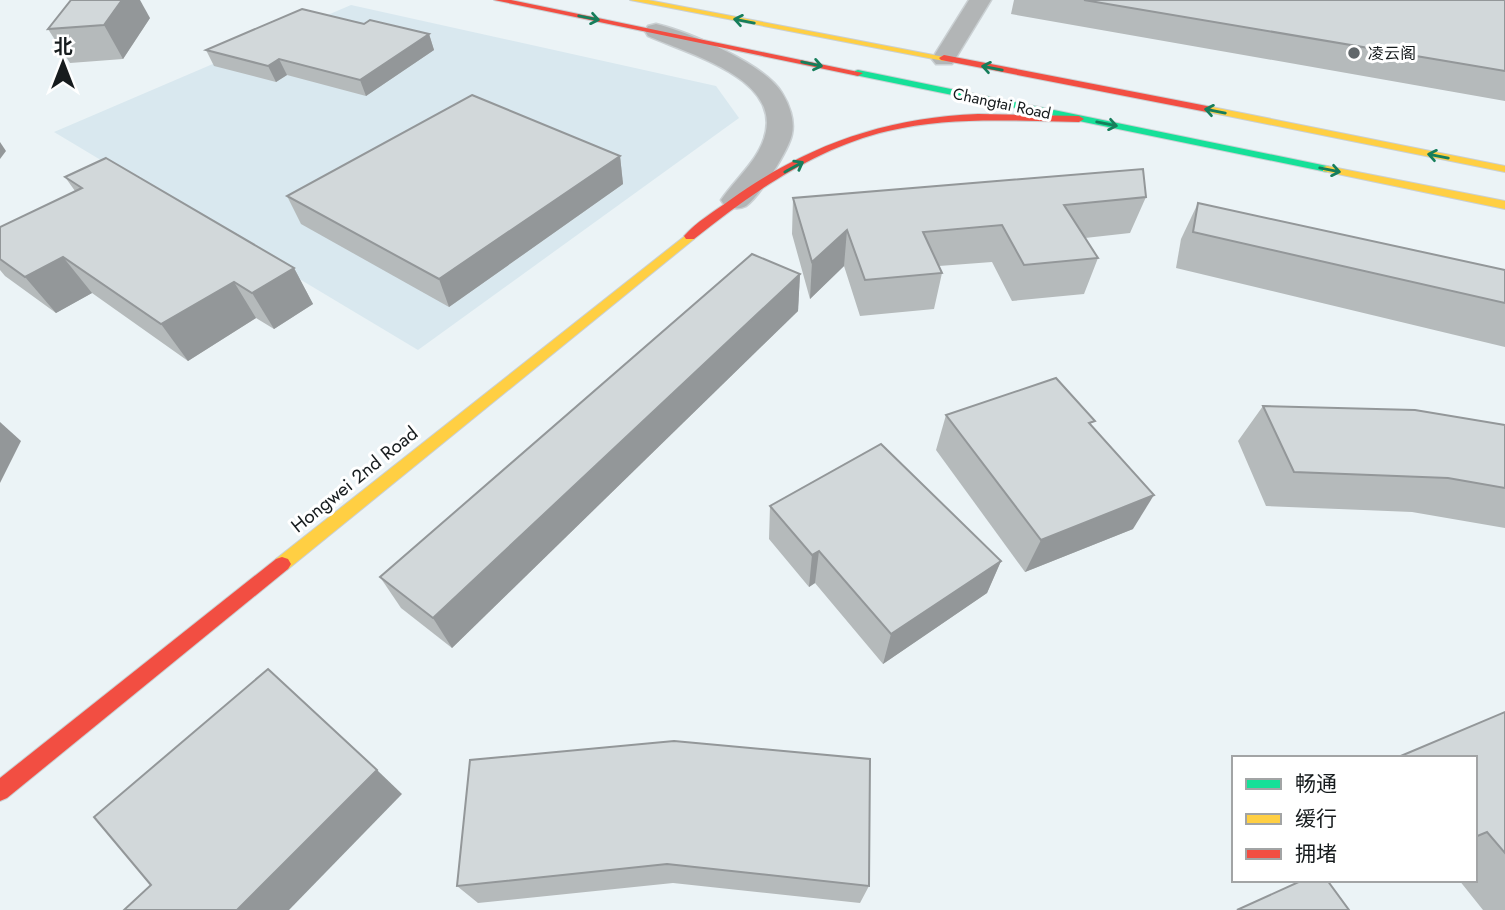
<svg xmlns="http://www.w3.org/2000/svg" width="1505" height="910" font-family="Jost,'Noto Sans SC',sans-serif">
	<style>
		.built { fill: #d9e8ef }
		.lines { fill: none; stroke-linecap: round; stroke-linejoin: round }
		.street-casing { stroke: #cad0d3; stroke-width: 3 }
		.fast-casing { stroke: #cad0d3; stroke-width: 2 }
		.slow-casing { stroke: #cad0d3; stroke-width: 2 }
		.jam-casing { stroke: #cad0d3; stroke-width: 2 }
		.street { fill: #b2b5b6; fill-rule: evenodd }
		.fast { fill: #16e098; fill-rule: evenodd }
		.slow { fill: #ffcf43; fill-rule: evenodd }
		.jam { fill: #f24e42; fill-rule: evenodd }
		.wall { fill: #b5babb }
		.shaded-wall { fill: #939799 }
		.building { fill: #d2d8da; stroke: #939799; stroke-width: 2 }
		.oneway { stroke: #167e5b }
		.poi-dot { fill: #61676a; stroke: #fff; stroke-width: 2.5 }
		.labels { text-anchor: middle; stroke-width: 6; stroke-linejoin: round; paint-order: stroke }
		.far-poi-label { font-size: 16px; fill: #171c1e; stroke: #fff; text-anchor: start }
		.far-street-label { font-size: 16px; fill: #171c1e; stroke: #fff }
		.street-label { font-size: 19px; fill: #171c1e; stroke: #fff }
	</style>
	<rect width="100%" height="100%" fill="#ebf3f6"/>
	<path class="built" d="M351,5L716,86L739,118L418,350L54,132Z"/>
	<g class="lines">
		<defs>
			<g id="street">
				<path d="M969,0H991L952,64H936L932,59Z"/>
				<path d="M656,24C689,32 765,64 782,93C789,104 795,120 792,134C789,150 759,197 746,206C739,210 731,208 725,206L721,200C734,181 753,165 762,144C790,80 690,55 648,36L645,31L648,26Z"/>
			</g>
			<path id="fast" d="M858,70L1327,166L1333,169L1327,172L855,75V71Z"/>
			<g id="slow">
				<path d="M630,0H648L949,58L944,61Z"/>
				<path d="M1207,106L1505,166V172L1203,111V107Z"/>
				<path d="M1327,166L1505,201V209L1323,171V167Z"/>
				<path d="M690,232L696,236L694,239L288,569L282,571L276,569L273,564L276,559Z"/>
			</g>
			<g id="jam">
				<path d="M494,0H511L863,73L858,76Z"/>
				<path d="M944,55L1207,106L1212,109L1207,112L941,60L939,58Z"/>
				<path d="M978,114L1079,116L1084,119L1079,122C1016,121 950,116 888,131C815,148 752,193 694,239H686L684,236C696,222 715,211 730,200C807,145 884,118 978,114Z"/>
				<path d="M282,557L288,559L291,564L288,569L7,798L0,801V778L276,559Z"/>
			</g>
		</defs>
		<use href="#street" class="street-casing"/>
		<use href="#fast" class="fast-casing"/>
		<use href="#slow" class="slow-casing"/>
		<use href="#jam" class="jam-casing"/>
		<use href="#street" class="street"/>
		<use href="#fast" class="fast"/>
		<use href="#slow" class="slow"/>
		<use href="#jam" class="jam"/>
	</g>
	<g class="wall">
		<path d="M1014,0H1505V101L1011,14Z"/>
		<path d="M150,18L123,59L70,63L48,29Z"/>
		<path d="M364,24L429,34L434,50L366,96L287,75L276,82L214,66L206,50Z"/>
		<path d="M620,156L623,184L449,307L301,224L287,196Z"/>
		<path d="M65,177L294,268L313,304L274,329L256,318L188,361L92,293L56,313L5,276L0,270V227L75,191Z"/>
		<path d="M1146,197L1130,233L1085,238L1098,258L1084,294L1012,301L992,262L939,266L942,273L934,309L860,316L844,266L810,299L792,234L793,198Z"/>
		<path d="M1198,203L1505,270V347L1176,268L1181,239Z"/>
		<path d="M800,274L798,311L452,648L401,608L380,577Z"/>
		<path d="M1263,406L1505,425V528L1412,512L1266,506L1238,441Z"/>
		<path d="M946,415L1092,427L1133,529L1025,572L936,450Z"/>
		<path d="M770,506L1001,561L987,593L883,664L815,583L809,587L769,539Z"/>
		<path d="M1505,712V910H1483L1459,880H1475V758Z"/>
		<path d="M870,759L869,886L860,903L673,883L478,903L457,886Z"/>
	</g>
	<g class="shaded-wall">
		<path d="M122,0H140L150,18L123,59L104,25Z"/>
		<path d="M429,34L434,50L366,96L360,80Z"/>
		<path d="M279,59L287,75L276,82L268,66Z"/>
		<path d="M0,142L6,151L0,159Z"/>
		<path d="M620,156L623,184L449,307L439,279Z"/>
		<path d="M847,230L844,266L810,299L812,262Z"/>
		<path d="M63,257L92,293L56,313L25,277Z"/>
		<path d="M294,268L313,304L274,329L252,293Z"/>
		<path d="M800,274L798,311L452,648L433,618Z"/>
		<path d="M234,282L256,318L188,361L161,324Z"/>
		<path d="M0,422L21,441L0,483Z"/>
		<path d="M1154,495L1133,529L1025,572L1041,540Z"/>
		<path d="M819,551L815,583L809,587L812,555Z"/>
		<path d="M1001,561L987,593L883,664L891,634Z"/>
		<path d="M377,770L402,794L289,910H237Z"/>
	</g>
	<g class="building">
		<path d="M71,0H122L104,25L48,29Z"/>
		<path d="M1084,0H1505V71Z"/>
		<path d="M302,9L364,24L370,20L429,34L360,80L279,59L268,66L206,50Z"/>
		<path d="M472,95L620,156L439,279L287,196Z"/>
		<path d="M106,158L294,268L252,293L234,282L161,324L63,257L25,277L0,259V227L82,188L65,177Z"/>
		<path d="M1143,169L1146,197L1064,205L1098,258L1024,265L1002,225L923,232L942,273L865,280L847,230L812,262L793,198Z"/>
		<path d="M1198,203L1505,270V303L1193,232Z"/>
		<path d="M752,254L800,274L433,618L380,577Z"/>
		<path d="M1056,378L1095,421L1089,423L1154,495L1041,540L946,415Z"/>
		<path d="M1263,406L1415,410L1505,425V488L1448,478L1294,472Z"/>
		<path d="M881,444L1001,561L891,634L819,551L812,555L770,506Z"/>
		<path d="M268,669L377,770L237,910H124L151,885L94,817Z"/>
		<path d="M1505,712V853L1487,832L1475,837V758H1396Z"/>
		<path d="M674,741L870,759L869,886L667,864L457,886L470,760Z"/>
		<path d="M1303,880H1327L1349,910H1237Z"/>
	</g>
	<defs><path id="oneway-shaft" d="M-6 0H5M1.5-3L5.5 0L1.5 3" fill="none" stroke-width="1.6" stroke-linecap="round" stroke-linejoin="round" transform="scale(1.75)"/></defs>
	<g class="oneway">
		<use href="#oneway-shaft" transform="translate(589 18) rotate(11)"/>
		<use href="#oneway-shaft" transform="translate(744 21) rotate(-169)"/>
		<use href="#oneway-shaft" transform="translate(812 64) rotate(12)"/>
		<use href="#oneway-shaft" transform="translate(992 68) rotate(-169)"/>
		<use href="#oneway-shaft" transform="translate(1215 111) rotate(-169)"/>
		<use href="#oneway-shaft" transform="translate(1107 124) rotate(11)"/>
		<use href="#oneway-shaft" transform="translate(1438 156) rotate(-169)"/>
		<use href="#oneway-shaft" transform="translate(794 167) rotate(-29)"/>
		<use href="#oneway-shaft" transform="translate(1330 170) rotate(11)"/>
	</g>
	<circle class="poi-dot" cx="1354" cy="53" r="7"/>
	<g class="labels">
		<g class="far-poi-label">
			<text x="1368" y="59">凌云阁</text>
		</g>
		<g class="far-street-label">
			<text transform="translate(1002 103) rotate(12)" y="6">Changtai Road</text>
		</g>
		<g class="street-label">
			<text transform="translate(354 479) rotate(-39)" y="7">Hongwei 2nd Road</text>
		</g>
	</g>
	<rect x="1232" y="756" width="245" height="126" fill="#ffffff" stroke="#a2a4a5" stroke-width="2"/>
	<rect x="1246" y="779" width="35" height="10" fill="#16e098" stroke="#a2a4a5" stroke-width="2"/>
	<text x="1295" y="791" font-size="21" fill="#171c1e">畅通</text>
	<rect x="1246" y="814" width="35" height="10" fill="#ffcf43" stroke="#a2a4a5" stroke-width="2"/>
	<text x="1295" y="826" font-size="21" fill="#171c1e">缓行</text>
	<rect x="1246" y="849" width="35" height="10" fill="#f24e42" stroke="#a2a4a5" stroke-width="2"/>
	<text x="1295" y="861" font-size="21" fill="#171c1e">拥堵</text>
	<g transform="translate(63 63)" stroke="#ffffff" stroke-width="5" paint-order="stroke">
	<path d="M0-5L12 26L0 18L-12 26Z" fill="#171c1e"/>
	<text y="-10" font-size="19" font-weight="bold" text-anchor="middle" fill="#171c1e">北</text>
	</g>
</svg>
